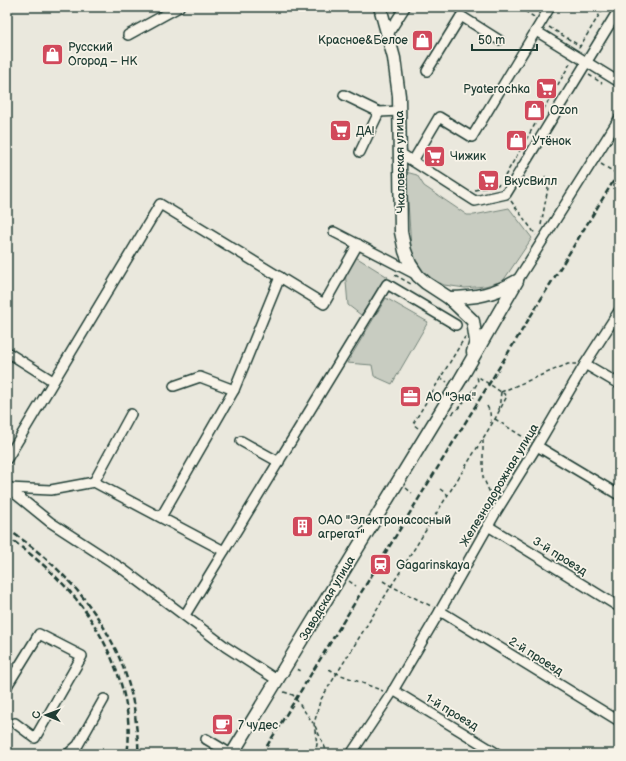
<svg xmlns="http://www.w3.org/2000/svg" width="626" height="761" font-family="'Balsamiq Sans',sans-serif">
	<style>
		.green { fill: #c8ccc1; stroke: #74847a }
		.lines { fill: none; stroke-linecap: round; stroke-linejoin: round }
		.minor-casing { stroke: #1f3d34; stroke-width: 12 }
		.major-casing { stroke: #1f3d34; stroke-width: 15 }
		.path { stroke: #1f3d34; stroke-width: 1.5; stroke-dasharray: 4 3; stroke-linecap: butt }
		.minor { stroke: #f7f3e8; stroke-width: 9 }
		.major { stroke: #f7f3e8; stroke-width: 12 }
		.rail { stroke: #1f3d34; stroke-width: 2.5; stroke-dasharray: 6 3; stroke-linecap: butt }
		.labels { text-anchor: middle; stroke-width: 3.5; stroke-linejoin: round; paint-order: stroke }
		.poi-label { font-size: 12px; fill: #1f3d34; stroke: #f7f3e8; text-anchor: start }
		.street-label { font-size: 12px; fill: #1f3d34; stroke: #f7f3e8 }
	</style>
	<rect width="100%" height="100%" fill="#eae8dd"/>
	<filter id="ink" filterUnits="userSpaceOnUse"><feTurbulence type="fractalNoise" baseFrequency=".025" numOctaves="2"/><feDisplacementMap in="SourceGraphic" scale="8" xChannelSelector="R" yChannelSelector="G"/><feConvolveMatrix kernelMatrix="1 2 1 2 8 2 1 2 1" color-interpolation-filters="sRGB"/></filter>
	<g filter="url(#ink)">
		<g class="green">
			<path d="M406,172L417,175L424,186L467,215H474L509,208L532,238L503,281L485,286L465,288L444,285L430,278L416,267L411,247Z"/>
			<path d="M354,256L388,277L361,315L348,305L345,270Z"/>
			<path d="M386,298L428,322L392,384L374,376L372,365L347,363Z"/>
		</g>
		<g class="lines">
			<defs>
				<g id="minor">
					<path d="M536,31L619,82"/>
					<path d="M388,34L405,7"/>
					<path d="M128,35L179,7"/>
					<path d="M427,71L461,16L499,40"/>
					<path d="M344,95L379,112L400,111"/>
					<path d="M360,152L379,112"/>
					<path d="M400,153L475,201L506,194L619,9"/>
					<path d="M413,161L439,117L472,137L550,7"/>
					<path d="M334,232L417,275"/>
					<path d="M517,281L619,119"/>
					<path d="M7,352L53,381"/>
					<path d="M585,364L619,384"/>
					<path d="M174,386L200,377L234,390"/>
					<path d="M241,441L279,462"/>
					<path d="M537,446L619,495"/>
					<path d="M7,459L160,204L324,304L358,244"/>
					<path d="M94,482L131,414"/>
					<path d="M7,485L8,488L50,522L124,570L226,647L277,680"/>
					<path d="M8,488L51,490L94,482L224,551"/>
					<path d="M161,517L234,390L280,277"/>
					<path d="M488,526L619,607"/>
					<path d="M440,611L619,721"/>
					<path d="M185,615L387,284L456,325"/>
					<path d="M7,686L39,634L82,656L35,738L15,723"/>
					<path d="M393,690L498,754"/>
					<path d="M206,739L231,754"/>
					<path d="M68,754L78,745L104,699"/>
					<path d="M351,754L391,694L440,611L496,512L537,446L585,364L619,311"/>
				</g>
				<g id="major">
					<path d="M380,7L394,58L399,96L401,232L405,251L410,264L418,276L426,283L449,298L473,321L476,341L473,352"/>
					<path d="M232,754L460,380L517,281C495,294 475,298 449,298"/>
				</g>
			</defs>
			<use href="#minor" class="minor-casing"/>
			<use href="#major" class="major-casing"/>
			<g class="path">
				<path d="M519,7L534,17"/>
				<path d="M549,27L580,46"/>
				<path d="M579,48L604,7"/>
				<path d="M589,75L602,83"/>
				<path d="M617,111L619,107"/>
				<path d="M601,164L619,175"/>
				<path d="M505,176L571,62"/>
				<path d="M475,190L501,184V183"/>
				<path d="M511,201L536,235"/>
				<path d="M541,225L548,188L545,176"/>
				<path d="M395,275L411,284"/>
				<path d="M440,377L447,382"/>
				<path d="M501,392L568,364H576"/>
				<path d="M471,395L476,399"/>
				<path d="M487,406L490,412L491,424"/>
				<path d="M499,410L501,392"/>
				<path d="M452,414C463,404 471,394 478,382L477,376"/>
				<path d="M495,419L531,442"/>
				<path d="M418,428L413,424L465,337"/>
				<path d="M483,440V477L493,500"/>
				<path d="M406,488L412,493"/>
				<path d="M440,489L448,495"/>
				<path d="M349,581L356,586"/>
				<path d="M383,581L391,586L433,607"/>
				<path d="M297,669L303,672"/>
				<path d="M329,669L336,673L383,691"/>
				<path d="M284,692L293,695L313,723"/>
				<path d="M315,726L328,754"/>
				<path d="M246,749L253,754"/>
				<path d="M315,754L317,744L314,724L320,701L326,691L495,419L507,396L477,376"/>
			</g>
			<use href="#minor" class="minor"/>
			<use href="#major" class="major"/>
			<g class="rail">
				<path d="M7,529C74,573 129,642 136,724C137,734 139,744 138,754"/>
				<path d="M7,536C25,550 44,564 60,581C101,622 137,695 127,754"/>
				<path d="M262,754L619,172"/>
			</g>
		</g>
	</g>
	<defs>
		<symbol id="shop-square" viewBox="-11 -11 22 22"><rect x="-9" y="-9" width="18" height="18" rx="4" fill="#d1495b" stroke="#f7f3e8"/><path d="M-5-2.5h2.3a2.7 3.5 0 0 1 5.4 0H5L5.5 6h-11ZM-1.5-2.5h3a1.5 2.3 0 0 0-3 0Z" fill="#fff"/></symbol>
		<symbol id="supermarket-square" viewBox="-11 -11 22 22"><rect x="-9" y="-9" width="18" height="18" rx="4" fill="#d1495b" stroke="#f7f3e8"/><path d="M-6-5.5h2.5l.6 2H6L4.5 2H-2.5L-4.4-4H-6ZM-1.5 3.2a1.3 1.3 0 1 0 .1 0ZM3 3.2a1.3 1.3 0 1 0 .1 0Z" fill="#fff"/></symbol>
		<symbol id="office-square" viewBox="-11 -11 22 22"><rect x="-9" y="-9" width="18" height="18" rx="4" fill="#d1495b" stroke="#f7f3e8"/><path d="M-6-3h4V-5.5h4V-3h4V5H-6ZM-1-4.5V-3h2v-1.5ZM-6 0V1H6V0Z" fill="#fff"/></symbol>
		<symbol id="building-square" viewBox="-11 -11 22 22"><rect x="-9" y="-9" width="18" height="18" rx="4" fill="#d1495b" stroke="#f7f3e8"/><path d="M-4-6H4V6H1V3H-1V6H-4ZM-2.5-4.3h1.7v1.8h-1.7ZM.8-4.3h1.7v1.8H.8ZM-2.5-1h1.7V.8h-1.7ZM.8-1h1.7V.8H.8Z" fill="#fff"/></symbol>
		<symbol id="station-square" viewBox="-11 -11 22 22"><rect x="-9" y="-9" width="18" height="18" rx="4" fill="#d1495b" stroke="#f7f3e8"/><path d="M-3-6H3Q5-6 5-4V2Q5 4 3 4L4.5 6H3L1.5 4h-3L-3 6H-4.5L-3 4Q-5 4-5 2V-4Q-5-6-3-6ZM-3.5-4v3h7v-3ZM-3.5 1v1.5H-2V1ZM2 1v1.5H3.5V1Z" fill="#fff"/></symbol>
		<symbol id="cafe-square" viewBox="-11 -11 22 22"><rect x="-9" y="-9" width="18" height="18" rx="4" fill="#d1495b" stroke="#f7f3e8"/><path d="M-5.5-4.5H6V0H3Q3 3.5 0 3.5H-2.5Q-5.5 3.5-5.5 0ZM3-3.2v2h1.7v-2ZM-6 4.5H4V6H-6Z" fill="#fff"/></symbol>
	</defs>
	<g fill-rule="evenodd">
		<use href="#shop-square" x="410" y="28" width="25" height="25"/>
		<use href="#shop-square" x="40" y="42" width="25" height="25"/>
		<use href="#supermarket-square" x="534" y="76" width="25" height="25"/>
		<use href="#shop-square" x="522" y="98" width="25" height="25"/>
		<use href="#supermarket-square" x="328" y="118" width="25" height="25"/>
		<use href="#shop-square" x="504" y="128" width="25" height="25"/>
		<use href="#supermarket-square" x="422" y="144" width="25" height="25"/>
		<use href="#supermarket-square" x="476" y="168" width="25" height="25"/>
		<use href="#office-square" x="398" y="384" width="25" height="25"/>
		<use href="#building-square" x="290" y="514" width="25" height="25"/>
		<use href="#station-square" x="368" y="552" width="25" height="25"/>
		<use href="#cafe-square" x="210" y="712" width="25" height="25"/>
	</g>
	<g class="labels">
		<g class="poi-label">
			<text x="408" y="44" text-anchor="end">Красное&amp;Белое</text>
			<text x="68" y="51">Русский<tspan x="68" dy="14">Огород – НК</tspan></text>
			<text x="530" y="93" text-anchor="end">Pyaterochka</text>
			<text x="550" y="114">Ozon</text>
			<text x="356" y="135">ДА!</text>
			<text x="532" y="145">Утёнок</text>
			<text x="450" y="160">Чижик</text>
			<text x="504" y="185">ВкусВилл</text>
			<text x="426" y="401">АО "Эна"</text>
			<text x="318" y="524">ОАО "Электронасосный<tspan x="318" dy="14">агрегат"</tspan></text>
			<text x="396" y="569">Gagarinskaya</text>
			<text x="238" y="729">7 чудес</text>
		</g>
		<g class="street-label">
			<text transform="translate(400 162) rotate(-91)" y="4">Чкаловская улица</text>
			<text transform="translate(499 485) rotate(-59)" y="4">Железнодорожная улица</text>
			<text transform="translate(560 556) rotate(32)" y="4">3-й проезд</text>
			<text transform="translate(327 598) rotate(-59)" y="4">Заводская улица</text>
			<text transform="translate(536 656) rotate(32)" y="4">2-й проезд</text>
			<text transform="translate(452 712) rotate(31)" y="4">1-й проезд</text>
		</g>
	</g>
	<rect width="626" height="761" fill="none" stroke="#f7f3e8" stroke-width="24"/>
	<rect x="12" y="12" width="602" height="737" fill="none" stroke="#1f3d34" stroke-width="1.5" filter="url(#ink)"/>
	<g transform="translate(46 715) rotate(271)" stroke="#f7f3e8" stroke-width="3" paint-order="stroke">
	<path d="M0-3L7 15L0 10L-7 15Z" fill="#1f3d34"/>
	<text y="-6" font-size="11" font-weight="bold" text-anchor="middle" fill="#1f3d34">С</text>
	</g>
	<path d="M472 44v6h65v-6" fill="none" stroke="#1f3d34" stroke-width="2"/>
	<text x="478" y="44" font-size="12" fill="#1f3d34" stroke="#f7f3e8" stroke-width="3" paint-order="stroke">50 m</text>
</svg>
